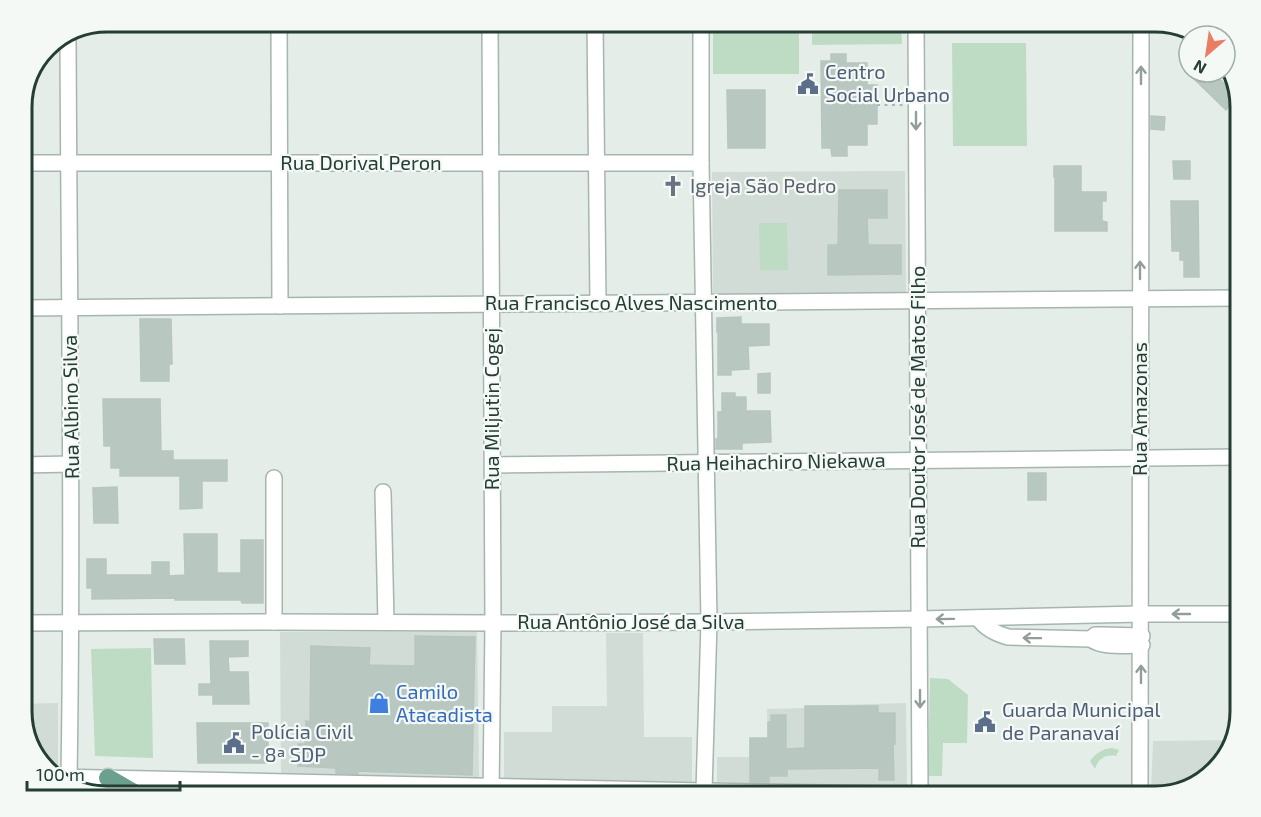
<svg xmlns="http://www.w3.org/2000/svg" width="1261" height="817" font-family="'Exo 2',sans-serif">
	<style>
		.built { fill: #d2dcd7 }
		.green { fill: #bedcc4 }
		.building { fill: #b9c7c1; stroke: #b6c6bf; stroke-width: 1.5 }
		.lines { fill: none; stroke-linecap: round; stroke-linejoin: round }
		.minor-casing { stroke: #a7b5af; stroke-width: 18 }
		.major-casing { stroke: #c2c9c6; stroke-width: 21 }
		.path { stroke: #86ae9f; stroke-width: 1.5; stroke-dasharray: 3 4.5; stroke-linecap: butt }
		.minor { stroke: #fff; stroke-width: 15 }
		.major { stroke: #6ba08f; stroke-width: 18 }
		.oneway { stroke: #929e9a }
		.labels { text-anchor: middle; stroke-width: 4.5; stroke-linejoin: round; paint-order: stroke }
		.service-label { font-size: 20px; fill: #4e5e75; stroke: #f4f9f6; text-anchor: start }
		.street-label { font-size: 20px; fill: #243d35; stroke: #f4f9f6 }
		.worship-label { font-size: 20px; fill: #5b616d; stroke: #f4f9f6; text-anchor: start }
		.shop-label { font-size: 20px; fill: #366cbe; stroke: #f4f9f6; text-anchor: start }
		.rim { fill: none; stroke: #243d35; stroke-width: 3 }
	</style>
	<rect width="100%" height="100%" fill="#e4ede8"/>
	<g class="built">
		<path d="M905,171L906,293L713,294L712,172Z"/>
		<path d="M280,632H477L479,777L281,773Z"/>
		<path d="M606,633H643L644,737H692V782L504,778V732H552V706H607Z"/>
		<path d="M58,703V766H45L32,753L21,715V704Z"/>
		<path d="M906,703L907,786L717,782V757H749V740L768,739L767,709L805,708V706Z"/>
		<path d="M1231,740L1226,758L1197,785L1169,792H1151L1153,741Z"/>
	</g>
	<g class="green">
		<rect x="713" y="21" width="86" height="53"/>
		<path d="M812,21H901L902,44L812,45Z"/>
		<path d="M952,43H1026L1027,146H953Z"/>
		<path d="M759,223H787L788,270H760Z"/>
		<path d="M151,648L153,758L95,756L91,649Z"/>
		<path d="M930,678L948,679L968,695L967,743H943L942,776H928Z"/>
		<path d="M1112,748L1119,750L1116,756C1105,754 1098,759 1095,769L1090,761C1096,753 1102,749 1112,748Z"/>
	</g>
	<g class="building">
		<path d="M831,54H846V63H867V85H877V124H867V145H847V156H832L831,148H822L821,61H831Z"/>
		<path d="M1187,72H1212L1238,97L1226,110Z"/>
		<path d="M727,90H765V148H728Z"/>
		<path d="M1151,116L1165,117L1164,130L1151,129Z"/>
		<path d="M1173,161H1190V179H1174Z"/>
		<path d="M1054,166H1081V192H1106V201H1102V221L1107,222V231H1055V177H1054Z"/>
		<path d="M839,190H887V218H867L868,245H901V274L828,275V245H838Z"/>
		<path d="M1171,201H1198L1199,277H1184V260H1180V251H1172Z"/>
		<path d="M1230,212H1240V260H1231Z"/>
		<path d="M741,317V324H769V345L748,346L749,369L731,370V375H718V332H717V318Z"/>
		<path d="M140,319H171L172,364H169V381H141Z"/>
		<path d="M770,373V393H758V374Z"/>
		<path d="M722,393H735V397H746V411H770L771,442L742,443V449H716V439H718V412H722Z"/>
		<path d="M103,399H160L161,451H173V460H227V481H202V508L180,509V476H120V468H111V446H104Z"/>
		<rect x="1028" y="473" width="18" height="27"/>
		<path d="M117,487L118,523H94L93,488Z"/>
		<path d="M184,534H217V573H241V540H263V603H242L241,600H175V598L92,599V588H87V559H106V575H152V562H169V576L185,575Z"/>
		<path d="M415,636L475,637L472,775L358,771V774L336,773V768L298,766V744H305L306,721L310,722L311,646L370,648L369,665L415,666Z"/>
		<path d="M154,639H184L185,664H155Z"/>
		<path d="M210,641H248V656L228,657L229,672H248L249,704H213V695H199V684H211Z"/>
		<path d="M805,706H878V713H895V744H893L894,780H879V768L787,769V776H769V782H750V738H768V722H771V715H786V749L805,748Z"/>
		<path d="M197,723H268V763H198Z"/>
	</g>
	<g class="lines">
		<defs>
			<g id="minor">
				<path d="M279,21L280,306"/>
				<path d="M490,21L493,623L491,795"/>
				<path d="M595,21L598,303"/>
				<path d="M701,21V163L709,622L704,791"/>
				<path d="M916,21L920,794L922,796"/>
				<path d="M68,37C69,284 73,531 69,777"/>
				<path d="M21,163H701"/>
				<path d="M21,308L1240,298"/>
				<path d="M21,465L72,464"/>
				<path d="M493,465L1240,457"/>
				<path d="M274,478V622"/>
				<path d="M383,492L386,622"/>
				<path d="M978,618C985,628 997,634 1008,637L1091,639"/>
				<path d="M21,623L274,622L493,623L709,622L920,619L1141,614H1240"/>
				<path d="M1142,636L1099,635H1095L1091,639C1101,648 1128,645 1142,645"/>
				<path d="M55,777L704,791L1020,796"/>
				<path d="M1140,796L1141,21"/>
			</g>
			<g id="major">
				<path d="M108,778L134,793"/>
				<path d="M96,793L135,794L154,796"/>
			</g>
		</defs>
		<use href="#minor" class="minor-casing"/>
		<use href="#major" class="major-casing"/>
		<path class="path" d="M877,105H903"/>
		<use href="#minor" class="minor"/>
		<use href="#major" class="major"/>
	</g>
	<defs><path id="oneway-shaft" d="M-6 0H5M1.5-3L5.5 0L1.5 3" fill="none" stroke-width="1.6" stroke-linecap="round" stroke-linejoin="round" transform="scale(1.5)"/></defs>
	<g class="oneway">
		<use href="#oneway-shaft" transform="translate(1141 75) rotate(-90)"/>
		<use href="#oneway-shaft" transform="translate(916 121) rotate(90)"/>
		<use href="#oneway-shaft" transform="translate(1140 270) rotate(-90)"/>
		<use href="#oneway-shaft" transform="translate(1181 614) rotate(-180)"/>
		<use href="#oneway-shaft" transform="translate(945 619) rotate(179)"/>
		<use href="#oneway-shaft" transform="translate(1032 638) rotate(-179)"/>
		<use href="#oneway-shaft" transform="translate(1141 674) rotate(-90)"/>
		<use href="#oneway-shaft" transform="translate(920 699) rotate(90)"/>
	</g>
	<defs>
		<symbol id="civic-bare" viewBox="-9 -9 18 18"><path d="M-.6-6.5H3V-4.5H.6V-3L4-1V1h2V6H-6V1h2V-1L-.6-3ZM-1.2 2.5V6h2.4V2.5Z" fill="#5c6f8a" stroke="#f4f9f6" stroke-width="2.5" paint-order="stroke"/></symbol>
		<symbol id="church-bare" viewBox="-9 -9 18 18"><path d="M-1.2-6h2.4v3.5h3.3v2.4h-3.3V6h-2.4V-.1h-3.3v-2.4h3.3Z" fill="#6b7280" stroke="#f4f9f6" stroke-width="2.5" paint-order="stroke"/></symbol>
		<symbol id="shop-bare" viewBox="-9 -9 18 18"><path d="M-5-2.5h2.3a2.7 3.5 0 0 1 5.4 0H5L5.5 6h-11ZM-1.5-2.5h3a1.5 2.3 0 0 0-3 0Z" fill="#3f7fe0" stroke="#f4f9f6" stroke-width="2.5" paint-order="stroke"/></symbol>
	</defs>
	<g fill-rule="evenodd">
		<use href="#civic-bare" x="793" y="69" width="30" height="30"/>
		<use href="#church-bare" x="658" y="171" width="30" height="30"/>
		<use href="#shop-bare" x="364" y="688" width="30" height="30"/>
		<use href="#civic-bare" x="970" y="707" width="30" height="30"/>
		<use href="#civic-bare" x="219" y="728" width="30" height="30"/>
	</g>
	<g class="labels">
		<g class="service-label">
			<text x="825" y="79">Centro<tspan x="825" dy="23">Social Urbano</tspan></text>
			<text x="1002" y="717">Guarda Municipal<tspan x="1002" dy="23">de Paranavaí</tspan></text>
			<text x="251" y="739">Polícia Civil<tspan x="251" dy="23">- 8ª SDP</tspan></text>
		</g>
		<g class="street-label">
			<text x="361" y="170">Rua Dorival Peron</text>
			<text x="631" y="310">Rua Francisco Alves Nascimento</text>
			<text transform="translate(71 407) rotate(-91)" y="7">Rua Albino Silva</text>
			<text transform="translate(918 407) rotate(-90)" y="7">Rua Doutor José de Matos Filho</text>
			<text transform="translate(492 409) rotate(-90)" y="7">Rua Miljutin Cogej</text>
			<text transform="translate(1140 409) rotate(-90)" y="7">Rua Amazonas</text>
			<text transform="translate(776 462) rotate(-1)" y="7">Rua Heihachiro Niekawa</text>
			<text x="631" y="629">Rua Antônio José da Silva</text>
		</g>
		<g class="worship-label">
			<text x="690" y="193">Igreja São Pedro</text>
		</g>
		<g class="shop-label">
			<text x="396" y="699">Camilo<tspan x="396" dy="23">Atacadista</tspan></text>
		</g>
	</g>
	<path d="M0 0H1261V817H0ZM107 32H1155A75 75 0 0 1 1230 107V711A75 75 0 0 1 1155 786H107A75 75 0 0 1 32 711V107A75 75 0 0 1 107 32Z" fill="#f4f9f6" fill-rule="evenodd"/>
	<path class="rim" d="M107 32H1155A75 75 0 0 1 1230 107V711A75 75 0 0 1 1155 786H107A75 75 0 0 1 32 711V107A75 75 0 0 1 107 32Z"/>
	<g transform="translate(1207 54) rotate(209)"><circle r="28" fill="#f4f9f6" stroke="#a1aea9" stroke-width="1.5"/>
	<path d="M0-4.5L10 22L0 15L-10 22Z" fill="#ea7d64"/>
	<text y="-9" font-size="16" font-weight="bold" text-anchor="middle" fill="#243d35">N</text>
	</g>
	<path d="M27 781v9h153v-9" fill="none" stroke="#243d35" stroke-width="3"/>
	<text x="36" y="781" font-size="18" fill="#243d35" stroke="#f4f9f6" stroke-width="4.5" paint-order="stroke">100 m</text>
</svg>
